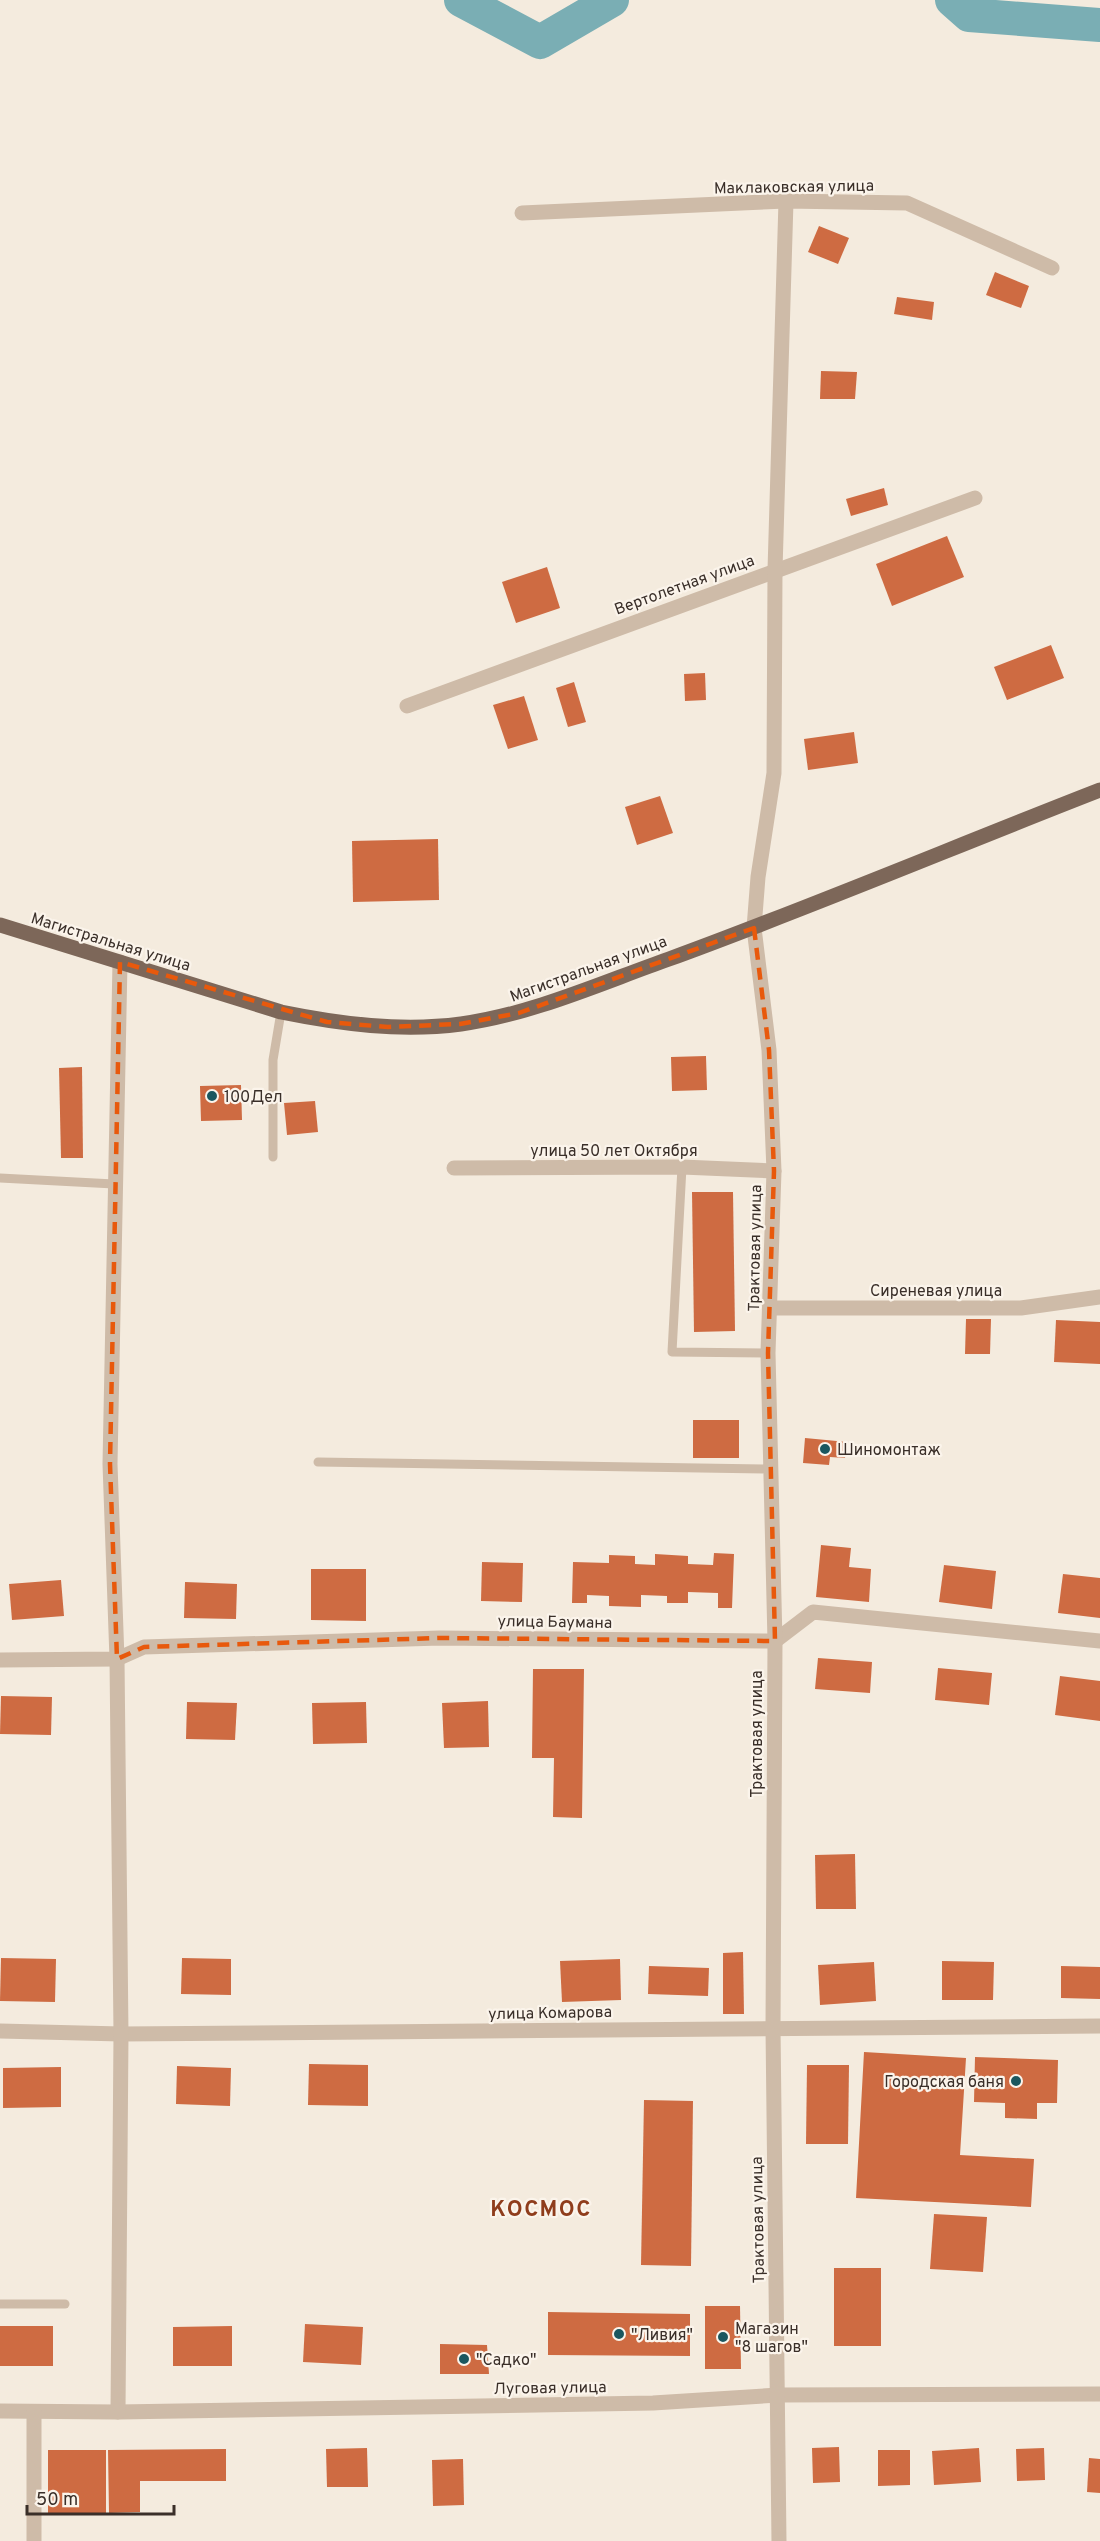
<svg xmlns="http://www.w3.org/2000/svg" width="1100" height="2541" font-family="Overpass,sans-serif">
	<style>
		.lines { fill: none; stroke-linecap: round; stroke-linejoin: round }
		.river { stroke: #7aaeb4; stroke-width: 34 }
		.building { fill: #ce6b42 }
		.service { stroke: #cebba8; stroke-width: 9 }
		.minor { stroke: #cebba8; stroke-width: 15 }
		.primary { stroke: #7d6759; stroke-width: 15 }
		.marked { fill: none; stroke: #e8590c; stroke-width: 4.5; stroke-dasharray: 12 8; stroke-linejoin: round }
		.poi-dot { fill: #1b575f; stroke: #fbf4eb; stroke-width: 2 }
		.labels { text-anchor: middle; stroke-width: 4.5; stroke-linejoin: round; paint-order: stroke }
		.street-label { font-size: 16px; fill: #3a2f29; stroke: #fbf4eb }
		.poi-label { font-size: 16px; fill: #3a2f29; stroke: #fbf4eb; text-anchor: start }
		.district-label { font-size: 22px; font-weight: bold; letter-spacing: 1.5px; fill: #8f3d1c; stroke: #fbf4eb }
	</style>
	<rect width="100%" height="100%" fill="#f4ebde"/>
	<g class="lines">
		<g class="river">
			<path d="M461,0L540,42L612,0"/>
			<path d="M952,0L969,15L1100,25"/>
		</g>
	</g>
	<g class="building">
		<path d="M819,226L849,238L838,264L808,252Z"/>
		<path d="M995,272L1029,286L1021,308L986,295Z"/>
		<path d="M897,297L934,302L932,320L894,314Z"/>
		<path d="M821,371L857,372L855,399H820Z"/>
		<path d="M884,488L888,505L851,516L846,499Z"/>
		<path d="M947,536L964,577L892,606L876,564Z"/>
		<path d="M547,567L560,608L516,623L502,582Z"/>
		<path d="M1051,645L1064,678L1007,700L994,667Z"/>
		<path d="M705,673L706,700L685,701L684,674Z"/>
		<path d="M574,682L586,722L568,727L556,688Z"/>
		<path d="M524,696L538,740L508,749L493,705Z"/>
		<path d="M854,732L858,763L808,770L804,739Z"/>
		<path d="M660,796L673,833L637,845L625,807Z"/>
		<path d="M438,839L439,900L353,902L352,841Z"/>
		<path d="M706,1056L707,1090L672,1091L671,1057Z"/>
		<path d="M82,1067L83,1158H61L59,1068Z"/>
		<path d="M241,1085L242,1120L201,1121L200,1086Z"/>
		<path d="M315,1101L318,1132L287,1135L284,1103Z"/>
		<path d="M692,1192H733L735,1331L694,1332Z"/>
		<path d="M966,1319H991L990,1354H965Z"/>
		<path d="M1056,1320L1100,1322V1364L1054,1362Z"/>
		<rect x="693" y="1420" width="46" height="38"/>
		<path d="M805,1438L847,1442L845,1458L830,1457L829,1465L803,1463Z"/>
		<path d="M821,1545L851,1548L849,1567L871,1569L869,1602L816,1597Z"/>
		<path d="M714,1553L734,1554L732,1608H718V1593L688,1592V1603H667V1596L641,1595V1607L609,1606V1596L587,1595V1603H572L573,1562L609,1563V1555L635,1556V1564L655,1565V1554L688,1556V1564L713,1565Z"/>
		<path d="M482,1562L523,1563L522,1602L481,1601Z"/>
		<path d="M944,1565L996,1571L992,1609L939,1602Z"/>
		<path d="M311,1569H366V1621L311,1620Z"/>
		<path d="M1063,1574L1100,1578V1618L1058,1613Z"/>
		<path d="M61,1580L64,1616L12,1620L9,1584Z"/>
		<path d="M185,1582L237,1584L236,1619L184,1618Z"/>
		<path d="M818,1658L872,1662L870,1693L815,1689Z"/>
		<path d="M938,1668L992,1673L989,1705L935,1700Z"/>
		<path d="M533,1669H584L582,1818L553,1817L554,1758H532Z"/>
		<path d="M1060,1676L1100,1681V1721L1055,1715Z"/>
		<path d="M1,1696L52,1697L51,1735L0,1734Z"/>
		<path d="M488,1701L489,1747L444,1748L442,1703Z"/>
		<path d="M187,1702L237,1703L235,1740L186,1739Z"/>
		<path d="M366,1702L367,1743L313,1744L312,1703Z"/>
		<path d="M855,1854L856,1909H816L815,1855Z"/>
		<path d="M743,1952L744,2014H723V1953Z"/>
		<path d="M1,1958L56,1959L55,2002L0,2001Z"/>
		<path d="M182,1958L231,1959V1995L181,1994Z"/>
		<path d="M620,1959L621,2000L562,2002L560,1961Z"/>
		<path d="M942,1961L994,1962L993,2000H942Z"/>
		<path d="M874,1962L876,2001L820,2005L818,1965Z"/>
		<path d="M649,1966L709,1968L708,1996L648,1994Z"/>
		<path d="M1061,1966L1100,1967V1999L1061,1998Z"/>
		<path d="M864,2052L966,2058L960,2155L1034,2159L1031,2207L856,2198Z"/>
		<path d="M975,2057L1058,2060L1057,2103H1037V2119L1005,2118V2103L974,2102Z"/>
		<path d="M309,2064L368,2065V2106L308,2105Z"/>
		<path d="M807,2065H849L848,2144H806Z"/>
		<path d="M177,2066L231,2068L230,2106L176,2104Z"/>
		<path d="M61,2067V2107L3,2108V2068Z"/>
		<path d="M644,2100L693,2101L691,2266L641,2265Z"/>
		<path d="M934,2214L987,2217L983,2272L930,2269Z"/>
		<rect x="834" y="2268" width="47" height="78"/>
		<path d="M705,2306H740L741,2369H705Z"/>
		<path d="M548,2312L690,2314V2356L548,2355Z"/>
		<path d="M305,2324L363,2327L361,2365L303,2362Z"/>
		<rect x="0" y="2326" width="53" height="40"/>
		<path d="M232,2326V2366H173V2327Z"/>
		<path d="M440,2344L487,2345L489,2374H440Z"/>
		<path d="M839,2447L840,2482L813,2483L812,2448Z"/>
		<path d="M367,2448L368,2487H327L326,2449Z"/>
		<path d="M979,2448L981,2482L934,2485L932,2451Z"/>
		<path d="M1044,2448L1045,2480L1017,2481L1016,2449Z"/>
		<path d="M226,2449V2481H140V2512L109,2513L108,2450Z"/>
		<path d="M48,2450H106V2513L48,2514Z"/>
		<path d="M878,2450H910V2485L878,2486Z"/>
		<path d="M1089,2458L1100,2459V2493L1087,2492Z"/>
		<path d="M463,2459L464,2505L433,2506L432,2460Z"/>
	</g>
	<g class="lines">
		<g class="service">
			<path d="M273,1157V1060L281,1012"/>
			<path d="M682,1167L672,1352L768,1353"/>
			<path d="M0,1178L114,1184"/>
			<path d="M318,1462L771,1469"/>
			<path d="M0,2304H65"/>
		</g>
		<g class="minor">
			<path d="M522,213L786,201L907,203L1052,268"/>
			<path d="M407,706L975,498"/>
			<path d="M454,1168L682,1167L774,1171"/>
			<path d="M771,1308H1021L1100,1297"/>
			<path d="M0,1660L117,1659L144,1647L440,1638L775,1641L813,1612L1100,1641"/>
			<path d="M0,2031L121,2034L1100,2026"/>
			<path d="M0,2411L118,2412L653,2403L778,2395L1100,2394"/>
			<path d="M34,2412V2541"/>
			<path d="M118,2412L121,2034L117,1659L110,1464L120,962"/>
			<path d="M779,2541L773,2028L775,1641L768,1353L774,1171L769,1050L754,928L758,877L774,773L775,570L786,201"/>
		</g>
		<path class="primary" d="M0,925L281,1012C340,1024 401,1032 461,1024C533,1014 601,983 669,959C814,906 956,846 1100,790"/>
	</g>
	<path class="marked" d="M754,928L769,1050L774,1171L768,1353L775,1641L440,1638L144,1647L117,1659L110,1464L120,962L327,1022L388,1027L460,1024L519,1013Z"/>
	<g class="poi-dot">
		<circle cx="212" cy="1096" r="6"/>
		<circle cx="825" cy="1449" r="6"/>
		<circle cx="1016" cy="2081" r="6"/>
		<circle cx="619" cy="2334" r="6"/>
		<circle cx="723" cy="2337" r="6"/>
		<circle cx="464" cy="2359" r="6"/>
	</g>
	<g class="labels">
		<g class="street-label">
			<text transform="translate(794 186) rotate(-1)" y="6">Маклаковская улица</text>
			<text transform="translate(684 584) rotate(-20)" y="6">Вертолетная улица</text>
			<text transform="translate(111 941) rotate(17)" y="6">Магистральная улица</text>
			<text transform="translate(588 968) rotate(-20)" y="6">Магистральная улица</text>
			<text x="614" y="1156">улица 50 лет Октября</text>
			<text transform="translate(754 1248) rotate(-89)" y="6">Трактовая улица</text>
			<text x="936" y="1296">Сиреневая улица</text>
			<text transform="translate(555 1621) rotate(1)" y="6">улица Баумана</text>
			<text transform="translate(756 1734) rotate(-90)" y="6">Трактовая улица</text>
			<text transform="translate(550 2012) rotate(-1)" y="6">улица Комарова</text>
			<text transform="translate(757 2220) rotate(-91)" y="6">Трактовая улица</text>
			<text transform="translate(550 2387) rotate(-1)" y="6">Луговая улица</text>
		</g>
		<g class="poi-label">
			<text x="224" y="1102">100Дел</text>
			<text x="837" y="1455">Шиномонтаж</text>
			<text x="1004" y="2087" text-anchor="end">Городская баня</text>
			<text x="735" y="2334">Магазин<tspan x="735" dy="18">"8 шагов"</tspan></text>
			<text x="631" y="2340">"Ливия"</text>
			<text x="476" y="2365">"Садко"</text>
		</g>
		<g class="district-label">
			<text x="541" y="2216">КОСМОС</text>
		</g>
	</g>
	<path d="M27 2505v9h147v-9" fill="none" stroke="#3a2f29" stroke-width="3"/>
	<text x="36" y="2505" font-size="18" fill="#3a2f29" stroke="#fbf4eb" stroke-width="4.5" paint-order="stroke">50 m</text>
</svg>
